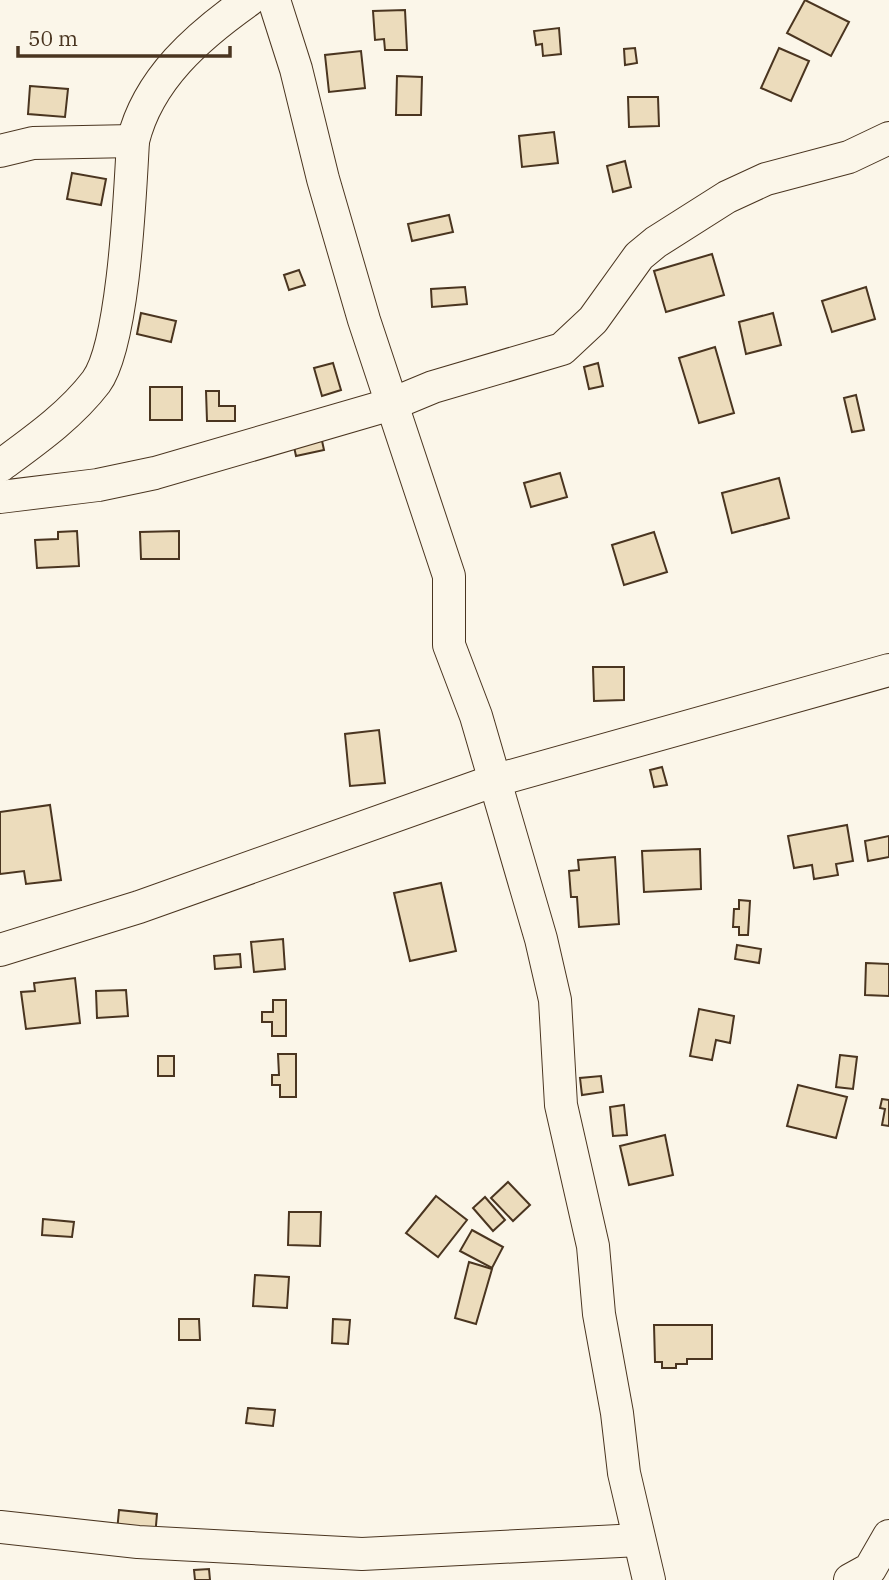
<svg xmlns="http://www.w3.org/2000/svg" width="889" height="1580" font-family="'IBM Plex Serif',serif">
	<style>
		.building { fill: #ecdcbc; stroke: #4a3520; stroke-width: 2 }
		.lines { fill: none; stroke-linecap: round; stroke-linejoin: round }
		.minor-casing { stroke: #4a3520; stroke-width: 34 }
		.minor { stroke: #fbf6e9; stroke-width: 32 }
	</style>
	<rect width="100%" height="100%" fill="#fbf6e9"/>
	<g class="building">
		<path d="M805,0L849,22L831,56L787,33Z"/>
		<path d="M405,10L407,50H385L384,39L375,40L373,11Z"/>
		<path d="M559,28L561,54L543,56L542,44L536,45L534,31Z"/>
		<path d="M635,48L637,63L625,65L624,49Z"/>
		<path d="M779,48L809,61L791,101L761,88Z"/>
		<path d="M361,51L365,88L329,92L325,55Z"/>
		<path d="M397,76L422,77L421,115H396Z"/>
		<path d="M30,86L68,89L65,117L28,114Z"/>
		<path d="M628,97H658L659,126L629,127Z"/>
		<path d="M554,132L558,163L522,167L519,136Z"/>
		<path d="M625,161L631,187L613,192L607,166Z"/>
		<path d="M72,173L106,179L101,205L67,199Z"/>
		<path d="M449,215L453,232L412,241L408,224Z"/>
		<path d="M712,254L724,295L666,312L654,271Z"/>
		<path d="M299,270L305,285L289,290L284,275Z"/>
		<path d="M465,287L467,304L432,307L431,289Z"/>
		<path d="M866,287L875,319L832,332L822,301Z"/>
		<path d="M141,313L176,321L171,342L137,334Z"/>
		<path d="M773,313L781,345L746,354L739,322Z"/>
		<path d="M715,347L734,413L699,423L679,358Z"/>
		<path d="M333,363L341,390L322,396L314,368Z"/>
		<path d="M598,363L603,386L589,389L584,367Z"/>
		<rect x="150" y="387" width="32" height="33"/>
		<path d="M206,391H219V406H235V421H207Z"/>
		<path d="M856,395L864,430L852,432L844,398Z"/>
		<path d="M321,436L324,450L296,456L293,442Z"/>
		<path d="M560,473L567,497L531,507L524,483Z"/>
		<path d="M779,478L789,518L732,533L722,493Z"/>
		<path d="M77,531L79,566L37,568L35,540L58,539V532Z"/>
		<path d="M179,531V559H141L140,532Z"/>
		<path d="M654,532L667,572L624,585L612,545Z"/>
		<path d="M593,667H624V700L594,701Z"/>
		<path d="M379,730L385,783L350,786L345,734Z"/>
		<path d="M662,767L667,785L654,787L650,770Z"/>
		<path d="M50,805L61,880L26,884L24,871L0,874V812Z"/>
		<path d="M847,825L853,861L836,864L838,875L814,879L812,865L794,868L788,836Z"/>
		<path d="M889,836V857L868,861L865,841Z"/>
		<path d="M700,849L701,889L644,892L642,851Z"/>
		<path d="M615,857L619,924L579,927L577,897H571L569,871L579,870L578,860Z"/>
		<path d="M441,883L456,951L410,961L394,893Z"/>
		<path d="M739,900L750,901L748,935H739V927H733L734,909H739Z"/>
		<path d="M283,939L285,969L254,972L251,942Z"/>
		<path d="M737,945L761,949L759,963L735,959Z"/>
		<path d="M240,954L241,967L215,969L214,956Z"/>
		<path d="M866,963L889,964V996L865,995Z"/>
		<path d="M75,978L80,1023L26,1029L21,992L35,991L34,983Z"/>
		<path d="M126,990L128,1016L97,1018L96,991Z"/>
		<path d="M273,1000H286V1036H272V1022H262V1012H273Z"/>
		<path d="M699,1009L734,1016L730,1043L716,1040L712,1060L690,1056Z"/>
		<path d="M278,1054H296V1097H280V1085H272V1075H279Z"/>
		<path d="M840,1055L857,1057L853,1089L836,1087Z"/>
		<rect x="158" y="1056" width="16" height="20"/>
		<path d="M601,1076L603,1092L582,1095L580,1078Z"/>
		<path d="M798,1085L847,1097L836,1138L787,1126Z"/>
		<path d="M882,1099L889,1100V1126L882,1125L885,1109L880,1108Z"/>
		<path d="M624,1105L627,1135L613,1136L610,1107Z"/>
		<path d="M665,1135L673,1175L629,1185L620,1146Z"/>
		<path d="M508,1182L530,1205L513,1221L491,1198Z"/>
		<path d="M436,1196L467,1220L438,1257L406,1233Z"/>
		<path d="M485,1197L505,1220L493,1231L473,1208Z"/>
		<path d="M289,1212H321L320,1246L288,1245Z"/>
		<path d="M43,1219L74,1222L72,1237L42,1235Z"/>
		<path d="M472,1230L503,1247L492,1268L460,1251Z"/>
		<path d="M469,1262L492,1269L476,1324L455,1318Z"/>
		<path d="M255,1275L289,1277L287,1308L253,1306Z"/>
		<path d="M179,1319H199L200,1340H179Z"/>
		<path d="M333,1319L350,1320L348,1344L332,1343Z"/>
		<path d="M654,1325H712V1359H687V1364H676V1368H662V1362H655Z"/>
		<path d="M248,1408L275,1410L273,1426L246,1423Z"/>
		<path d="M119,1510L157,1514L155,1537L117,1532Z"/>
		<path d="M209,1569L210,1580H195L194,1570Z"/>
	</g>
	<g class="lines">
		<defs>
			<g id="minor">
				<path d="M274,0L296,69L323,179L364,320L449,576V645L476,716L541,939L555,1000L561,1105L593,1246L599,1314L617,1413L624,1473L649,1580"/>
				<path d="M0,151L33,143L133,141"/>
				<path d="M0,466C34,441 70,416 96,382C124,344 130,193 133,141C148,79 198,36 249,0"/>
				<path d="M0,497L98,485L155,473L392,404L433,387L562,349L593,320L639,256L656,242L727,197L766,179L849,157L889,138"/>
				<path d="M0,950L139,907L493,781L889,670"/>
				<path d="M0,1527L138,1542L362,1554L639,1540"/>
				<path d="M850,1580L870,1569L889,1536"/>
			</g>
		</defs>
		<use href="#minor" class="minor-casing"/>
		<use href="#minor" class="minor"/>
	</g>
	<path d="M18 46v10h212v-10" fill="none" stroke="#4a3520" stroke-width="3.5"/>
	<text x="28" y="46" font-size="21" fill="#4a3520" stroke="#fbf6e9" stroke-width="5" paint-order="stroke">50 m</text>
</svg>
